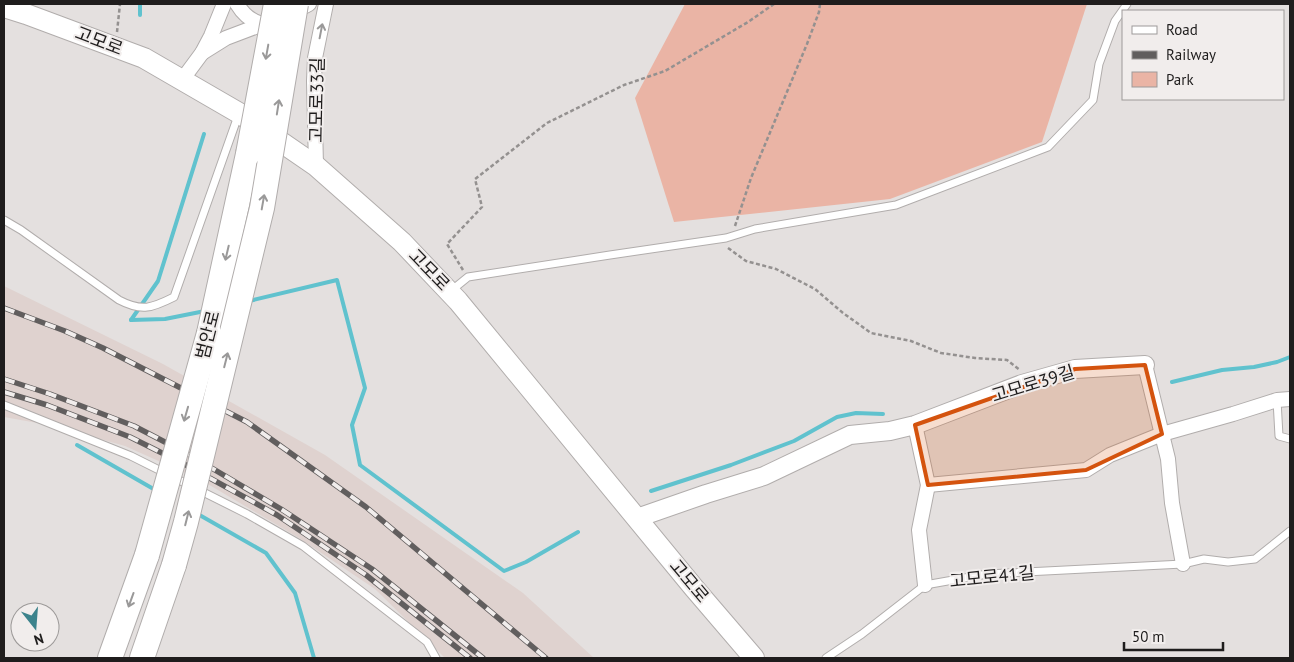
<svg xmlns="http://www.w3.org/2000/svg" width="1294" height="662" font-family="'PT Sans','Noto Sans KR',sans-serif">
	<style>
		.built { fill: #dfd2cf }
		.green { fill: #eab4a5 }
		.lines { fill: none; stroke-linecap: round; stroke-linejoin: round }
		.stream { stroke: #60c2ce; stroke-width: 4 }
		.service-casing { stroke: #b1adac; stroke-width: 9 }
		.minor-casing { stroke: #b1adac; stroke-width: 16 }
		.tertiary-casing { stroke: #b1adac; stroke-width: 20 }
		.secondary-casing { stroke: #b1adac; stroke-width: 22 }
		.trunk-casing { stroke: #b1adac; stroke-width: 26 }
		.path { stroke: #949190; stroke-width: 2.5; stroke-dasharray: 4 2.5; stroke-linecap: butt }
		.service { stroke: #fff; stroke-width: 7 }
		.minor { stroke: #fff; stroke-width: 14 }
		.tertiary { stroke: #fff; stroke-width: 18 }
		.secondary { stroke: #fff; stroke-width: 20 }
		.trunk { stroke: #fff; stroke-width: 24 }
		.rail-casing { stroke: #615e5e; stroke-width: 5.5 }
		.rail { stroke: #f1edec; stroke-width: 4; stroke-dasharray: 11; stroke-linecap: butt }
		.trunk-bridge-casing { stroke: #b1adac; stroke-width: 26; stroke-linecap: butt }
		.trunk-bridge { stroke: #fff; stroke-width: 24 }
		.oneway { stroke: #9a9999 }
		.marked { fill: #d4530e; fill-opacity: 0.2; stroke: #d4530e; stroke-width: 4; stroke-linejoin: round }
		.labels { text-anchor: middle; stroke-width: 4; stroke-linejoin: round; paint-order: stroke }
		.street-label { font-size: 18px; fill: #1f1d1d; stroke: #f1edec }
	</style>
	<rect width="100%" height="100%" fill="#e4e0df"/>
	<path class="built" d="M4,286L163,364L325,455L523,593L594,658H445L375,589L299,538L201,480L125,446L54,426L4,417Z"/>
	<path class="green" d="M685,4H1087L1042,142L890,199L674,222L635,98Z"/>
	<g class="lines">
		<g class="stream">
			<path d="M140,15V4"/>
			<path d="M249,301L337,280L365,388L352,425L360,465L504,571L526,562L578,532"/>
			<path d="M131,320L165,319L205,311"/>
			<path d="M131,320L158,281L204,134"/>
			<path d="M1172,382L1222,370L1254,367L1277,362L1290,357"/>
			<path d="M77,445L157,491"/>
			<path d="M651,491L731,465L794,441L837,417L856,413L883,414"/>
			<path d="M196,513L266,553L295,593L314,658"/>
		</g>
		<defs>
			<g id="service">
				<path d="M4,220L21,230L119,300C142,312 152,308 174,297L238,116"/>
				<path d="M452,290L468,277L610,255L726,238L755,229L896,205L1048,147L1093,100L1099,64L1115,21L1127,4"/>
				<path d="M1277,400L1279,436L1290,439"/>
				<path d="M4,405L131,456L247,514L303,546L427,642L436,658"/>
				<path d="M826,658L862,634L925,585L987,574L1183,564L1204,559L1228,562L1255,559L1290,531"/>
			</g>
			<g id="minor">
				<path d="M237,4C243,14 250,21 262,24"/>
				<path d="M202,53L226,38L292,13L309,4"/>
				<path d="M182,80L202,53L211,36L224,4"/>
				<path d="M316,166L314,81L315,58L326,4"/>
				<path d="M1145,365L1168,459L1172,503L1183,564"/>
				<path d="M915,425L928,485L919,530L925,585"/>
				<path d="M928,485L1086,470L1110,455L1162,434L1233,414L1277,400L1290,399"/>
			</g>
			<path id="tertiary" d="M637,518L706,494L764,476L850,435L890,431L915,425L1022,384L1075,369L1145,365"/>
			<path id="secondary" d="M4,7L26,14L144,58L239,113L316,166L402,242L458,301L694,588L754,658"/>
			<g id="trunk">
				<path d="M209,333L248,154"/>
				<path d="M110,658L147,555"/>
				<path d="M142,658L174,565"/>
			</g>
		</defs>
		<use href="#service" class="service-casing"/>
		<use href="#minor" class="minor-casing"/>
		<use href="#tertiary" class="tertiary-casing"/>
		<use href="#secondary" class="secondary-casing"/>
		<use href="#trunk" class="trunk-casing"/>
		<g class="path">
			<path d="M117,32L120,4"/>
			<path d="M735,226L751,178L807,44L819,12L820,4"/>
			<path d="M728,248L746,261L776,269L815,289L843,313L871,333L911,341L941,353L975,358L1007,360L1020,370"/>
			<path d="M463,270L447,244L482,207L475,179L547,123L624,85L665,71L748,22L774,4"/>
		</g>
		<use href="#service" class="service"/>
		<use href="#minor" class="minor"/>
		<use href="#tertiary" class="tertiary"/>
		<use href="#secondary" class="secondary"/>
		<use href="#trunk" class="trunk"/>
		<defs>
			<g id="rail">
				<path d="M4,308L65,331L103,348L247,422L366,507L546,658"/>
				<path d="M4,379L50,394L134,426L188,454L281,509L372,569L483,658"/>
				<path d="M4,392L47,405L130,437L186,465L277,515L366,575L470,658"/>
			</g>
		</defs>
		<use href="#rail" class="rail-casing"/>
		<use href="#rail" class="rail"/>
		<defs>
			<g id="trunk-bridge">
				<path d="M248,154L276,4"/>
				<path d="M147,555L209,333"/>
				<path d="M174,565L186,522L262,208L296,4"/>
			</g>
		</defs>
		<use href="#trunk-bridge" class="trunk-bridge-casing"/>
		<use href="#trunk-bridge" class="trunk-bridge"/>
	</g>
	<defs><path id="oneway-shaft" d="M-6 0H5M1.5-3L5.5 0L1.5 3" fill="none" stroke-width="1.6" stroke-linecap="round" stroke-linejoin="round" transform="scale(1.25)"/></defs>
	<g class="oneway">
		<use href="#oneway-shaft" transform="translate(321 31) rotate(-79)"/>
		<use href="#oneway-shaft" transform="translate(267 52) rotate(100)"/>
		<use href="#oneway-shaft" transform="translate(278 107) rotate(-81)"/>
		<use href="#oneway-shaft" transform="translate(263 202) rotate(-80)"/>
		<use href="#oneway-shaft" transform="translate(227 253) rotate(103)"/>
		<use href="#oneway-shaft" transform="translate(226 360) rotate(-76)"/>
		<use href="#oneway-shaft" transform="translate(186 414) rotate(106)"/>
		<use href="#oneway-shaft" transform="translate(187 518) rotate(-76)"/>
		<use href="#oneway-shaft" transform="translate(131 600) rotate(110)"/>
	</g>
	<path class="marked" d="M1145,365L1162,434L1086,470L928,485L915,425L1075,369Z"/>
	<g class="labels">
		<g class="street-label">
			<text transform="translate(99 41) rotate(21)" y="6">고모로</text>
			<text transform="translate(317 100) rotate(-89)" y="6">고모로33길</text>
			<text transform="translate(429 270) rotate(46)" y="6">고모로</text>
			<text transform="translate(208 335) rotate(-76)" y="6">범안로</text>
			<text transform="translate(1033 384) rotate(-17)" y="6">고모로39길</text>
			<text transform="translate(992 577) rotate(-6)" y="6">고모로41길</text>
			<text transform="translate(689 581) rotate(50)" y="6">고모로</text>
		</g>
	</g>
	<rect width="1294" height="662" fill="none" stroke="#1f1d1d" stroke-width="10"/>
	<rect x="1122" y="10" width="162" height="90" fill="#f1edec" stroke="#9d9a99"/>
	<rect x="1132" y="26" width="25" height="8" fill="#ffffff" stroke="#9d9a99"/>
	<text x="1166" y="35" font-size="15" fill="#1f1d1d">Road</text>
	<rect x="1132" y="51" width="25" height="8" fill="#615e5e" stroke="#9d9a99"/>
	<text x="1166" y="60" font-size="15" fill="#1f1d1d">Railway</text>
	<rect x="1132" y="72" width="25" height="15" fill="#eab4a5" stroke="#9d9a99"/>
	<text x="1166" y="85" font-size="15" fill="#1f1d1d">Park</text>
	<g transform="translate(35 627) rotate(163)"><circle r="24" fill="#f1edec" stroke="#9d9a99"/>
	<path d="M0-4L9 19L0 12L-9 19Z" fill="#3c838c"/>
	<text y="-8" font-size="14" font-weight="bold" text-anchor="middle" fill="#1f1d1d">N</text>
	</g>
	<path d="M1124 642v8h99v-8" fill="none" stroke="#1f1d1d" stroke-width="2.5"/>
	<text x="1132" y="642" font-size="15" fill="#1f1d1d" stroke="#f1edec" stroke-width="4" paint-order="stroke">50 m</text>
</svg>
